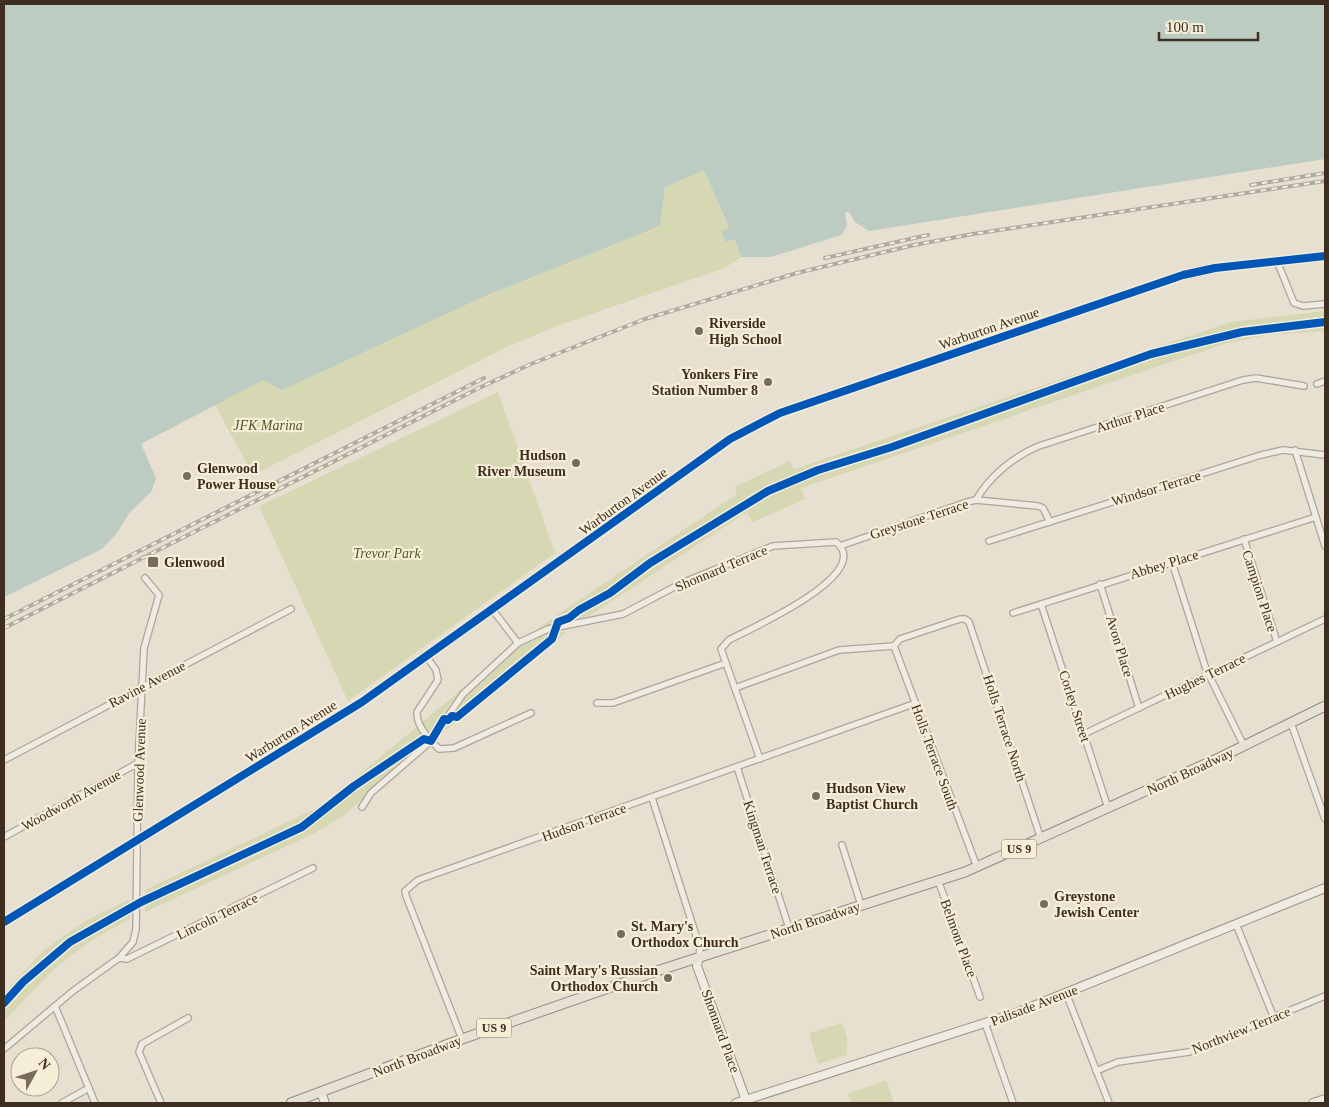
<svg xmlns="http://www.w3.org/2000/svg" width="1329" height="1107" font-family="'Times New Roman',serif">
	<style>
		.green { fill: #d6d7b3 }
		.water { fill: #bcccc2 }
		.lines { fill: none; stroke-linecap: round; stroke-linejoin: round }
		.street-casing { stroke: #ada599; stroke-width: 8 }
		.secondary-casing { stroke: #9c958a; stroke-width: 10 }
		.primary-casing { stroke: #928b80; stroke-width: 11 }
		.street { stroke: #efebe3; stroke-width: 5.5 }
		.secondary { stroke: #efebe3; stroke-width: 8 }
		.primary { stroke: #e6e1d4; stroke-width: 9 }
		.rail-casing { stroke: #afaaa2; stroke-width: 4 }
		.rail { stroke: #f7eed8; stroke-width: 2; stroke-dasharray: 5.5; stroke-linecap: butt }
		.cycleway-casing { stroke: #f7eed8; stroke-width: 11 }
		.cycleway { stroke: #0057b8; stroke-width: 8 }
		.poi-dot { fill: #786c5e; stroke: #f7eed8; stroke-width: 2 }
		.labels { text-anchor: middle; stroke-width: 4.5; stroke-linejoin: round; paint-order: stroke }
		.shield { fill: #f7eed8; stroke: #756857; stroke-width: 1 }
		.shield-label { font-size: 12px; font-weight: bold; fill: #3d2e20 }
		.poi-label { font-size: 14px; font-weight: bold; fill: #3d2e20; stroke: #f7eed8; text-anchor: start }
		.street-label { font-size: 14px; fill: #3d2e20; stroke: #f7eed8 }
		.park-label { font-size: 14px; font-style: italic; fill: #4d5a26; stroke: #f7eed8 }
	</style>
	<rect width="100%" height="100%" fill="#e7e0d1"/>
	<g class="green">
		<path d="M704,170L729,229L721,232L726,242L733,239L741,257L725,268L562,324L513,344L253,475L215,405L264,379L485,296L660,226L665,187Z"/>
		<path d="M1325,311V331L1267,335L1224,344L801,488L805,499L753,522L747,512L591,615L535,630L737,494L735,487L790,461L794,469L1231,322Z"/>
		<path d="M498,392L555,553L348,701L259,506Z"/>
		<path d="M549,632H567L442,733L466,697L518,648Z"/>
		<path d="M462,689L416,750L346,814L315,833L145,912V890L323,805Z"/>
		<path d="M130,899V919L90,941L54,969L4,1021V993L43,951L83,922Z"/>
		<path d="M842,1023L847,1038V1055L818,1064L809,1033Z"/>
		<path d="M886,1080L894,1103H851L848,1094Z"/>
	</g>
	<path class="water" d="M4,4H1325V159L869,231L855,222L849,212H845L847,226L841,235L771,257H741L734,239L726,242L721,232L729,228L704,170L665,187L660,226L485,296L282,390L263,380L141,444L156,478L151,492L130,512L117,533L102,549L4,597Z"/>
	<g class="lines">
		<defs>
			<g id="street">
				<path d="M1277,261L1294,303L1303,306L1325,304"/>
				<path d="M1317,384L1325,381"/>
				<path d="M1295,450L1325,546"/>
				<path d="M976,500C989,477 1014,456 1039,446L1243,380L1256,378L1304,386"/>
				<path d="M1244,539L1277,642"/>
				<path d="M989,541L1261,455L1283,450L1325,455"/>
				<path d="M840,546L967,502L976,500L1038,506L1043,508L1050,522"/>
				<path d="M1172,562L1206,669L1244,746"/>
				<path d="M1100,584L1139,708"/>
				<path d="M1041,604L1108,808"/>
				<path d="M492,609L518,643"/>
				<path d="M1013,613L1316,517"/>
				<path d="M894,646L900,639L960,619H965L969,622L1041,839"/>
				<path d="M894,646L977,867"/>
				<path d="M426,656L436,670L438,680L417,712C416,726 430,740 439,749L454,748L531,713"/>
				<path d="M735,688L839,650L894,646"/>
				<path d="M597,703H613L726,663"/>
				<path d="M1291,723L1325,819"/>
				<path d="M1084,734L1325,619"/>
				<path d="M4,760L291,609"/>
				<path d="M737,767L789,928"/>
				<path d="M652,798L700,948L699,957"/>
				<path d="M362,807L371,793L431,741L463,694L518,643L548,629L623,614L682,583L773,546L836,542C876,574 749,629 729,640L721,649L760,759"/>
				<path d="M4,837L138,763"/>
				<path d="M842,845L861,905"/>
				<path d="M938,880L980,997"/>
				<path d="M1236,924L1274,1018"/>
				<path d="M119,958L127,959L313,868"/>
				<path d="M1066,993L1109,1103"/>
				<path d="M55,1006L95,1103"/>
				<path d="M985,1023L1013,1103"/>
				<path d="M462,1039L406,896L405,891L418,880L916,703"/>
				<path d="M4,1049L73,991L119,958L133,942L136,929L138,763L144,648L159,595L145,578"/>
				<path d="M1096,1071L1118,1062L1189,1052L1325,996"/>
				<path d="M62,1103L89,1088"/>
				<path d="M161,1103L139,1052L142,1044L188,1018"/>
			</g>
			<g id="secondary">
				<path d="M4,922L362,702L730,439L780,413L1183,275L1215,268L1325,256"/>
				<path d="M699,957L697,966L747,1103"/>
				<path d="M321,1092L325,1103"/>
				<path d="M736,1103L1016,1013L1325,888"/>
				<path d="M1313,1103L1325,1099"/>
			</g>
			<path id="primary" d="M291,1103L462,1039L663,969L965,872L1221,757L1325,706"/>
		</defs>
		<use href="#street" class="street-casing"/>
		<use href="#secondary" class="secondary-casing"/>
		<use href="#primary" class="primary-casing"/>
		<use href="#street" class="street"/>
		<use href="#secondary" class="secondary"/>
		<use href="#primary" class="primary"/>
		<defs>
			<g id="rail">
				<path d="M1251,185L1325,173"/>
				<path d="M825,258L928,235"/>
				<path d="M4,619L484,378"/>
				<path d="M4,628L479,388L531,364L645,319L797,273L914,245L973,234L1325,181"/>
			</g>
		</defs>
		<use href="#rail" class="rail-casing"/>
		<use href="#rail" class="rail"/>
		<defs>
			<g id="cycleway">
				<path d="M4,922L362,702L730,439L780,413L1183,275L1215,268L1325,256"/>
				<path d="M4,1003L23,982L70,942L141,902L302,827L354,786L424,739L431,741L444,719L448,720L452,716L457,717L552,639L558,622L569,618L579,610L610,593L650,563L768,491L818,470L892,447L1151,354L1242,332L1325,322"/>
			</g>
		</defs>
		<use href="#cycleway" class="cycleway-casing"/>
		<use href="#cycleway" class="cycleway"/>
	</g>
	<g class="poi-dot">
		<circle cx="699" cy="331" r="5"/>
		<circle cx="768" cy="382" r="5"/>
		<circle cx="576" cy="463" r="5"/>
		<circle cx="187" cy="476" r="5"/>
		<rect x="147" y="556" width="12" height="12" rx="2.5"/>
		<circle cx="816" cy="796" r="5"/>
		<circle cx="1044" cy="904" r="5"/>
		<circle cx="621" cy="934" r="5"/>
		<circle cx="668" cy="978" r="5"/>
	</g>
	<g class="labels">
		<g class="shield">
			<rect x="1001.5" y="839.5" width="35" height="19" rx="4"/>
			<rect x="476.5" y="1018.5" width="35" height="19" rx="4"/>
		</g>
		<g class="shield-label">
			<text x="1019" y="853">US 9</text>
			<text x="494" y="1032">US 9</text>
		</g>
		<g class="poi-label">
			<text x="709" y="328">Riverside<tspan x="709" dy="16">High School</tspan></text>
			<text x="758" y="379" text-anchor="end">Yonkers Fire<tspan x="758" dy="16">Station Number 8</tspan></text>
			<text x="566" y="460" text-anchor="end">Hudson<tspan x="566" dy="16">River Museum</tspan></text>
			<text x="197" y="473">Glenwood<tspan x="197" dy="16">Power House</tspan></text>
			<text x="164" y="567">Glenwood</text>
			<text x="826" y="793">Hudson View<tspan x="826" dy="16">Baptist Church</tspan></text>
			<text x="1054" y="901">Greystone<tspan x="1054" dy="16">Jewish Center</tspan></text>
			<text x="631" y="931">St. Mary's<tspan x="631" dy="16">Orthodox Church</tspan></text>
			<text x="658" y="975" text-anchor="end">Saint Mary's Russian<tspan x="658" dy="16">Orthodox Church</tspan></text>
		</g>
		<g class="street-label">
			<text transform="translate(989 328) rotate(-19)" y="5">Warburton Avenue</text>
			<text transform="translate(1130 417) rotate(-18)" y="5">Arthur Place</text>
			<text transform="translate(1156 488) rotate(-17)" y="5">Windsor Terrace</text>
			<text transform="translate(623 501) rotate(-36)" y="5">Warburton Avenue</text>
			<text transform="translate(919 519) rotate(-18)" y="5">Greystone Terrace</text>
			<text transform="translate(1164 564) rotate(-17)" y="5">Abbey Place</text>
			<text transform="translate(721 568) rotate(-23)" y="5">Shonnard Terrace</text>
			<text transform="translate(1260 591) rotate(72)" y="5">Campion Place</text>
			<text transform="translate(1120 646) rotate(73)" y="5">Avon Place</text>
			<text transform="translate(1205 676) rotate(-26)" y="5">Hughes Terrace</text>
			<text transform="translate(147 684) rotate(-28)" y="5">Ravine Avenue</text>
			<text transform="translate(1075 706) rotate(72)" y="5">Corley Street</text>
			<text transform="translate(1005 728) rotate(72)" y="5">Holls Terrace North</text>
			<text transform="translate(291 731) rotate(-32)" y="5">Warburton Avenue</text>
			<text transform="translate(935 757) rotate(70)" y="5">Holls Terrace South</text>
			<text transform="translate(139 770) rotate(-88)" y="5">Glenwood Avenue</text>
			<text transform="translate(1190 771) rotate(-25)" y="5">North Broadway</text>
			<text transform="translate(71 800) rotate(-29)" y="5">Woodworth Avenue</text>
			<text transform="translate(584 822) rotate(-20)" y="5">Hudson Terrace</text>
			<text transform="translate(763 847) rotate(72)" y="5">Kingman Terrace</text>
			<text transform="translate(217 916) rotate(-26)" y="5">Lincoln Terrace</text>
			<text transform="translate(815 920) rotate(-18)" y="5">North Broadway</text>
			<text transform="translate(959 938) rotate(70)" y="5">Belmont Place</text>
			<text transform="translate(1034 1005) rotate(-21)" y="5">Palisade Avenue</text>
			<text transform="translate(1241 1030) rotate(-22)" y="5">Northview Terrace</text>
			<text transform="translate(721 1031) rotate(70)" y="5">Shonnard Place</text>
			<text transform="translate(417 1056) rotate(-21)" y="5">North Broadway</text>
		</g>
		<g class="park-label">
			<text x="268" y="430">JFK Marina</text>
			<text x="387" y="558">Trevor Park</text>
		</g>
	</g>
	<rect width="1329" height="1107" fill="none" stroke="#3d2e20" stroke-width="10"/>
	<g transform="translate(35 1072) rotate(50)"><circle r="24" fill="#f7eed8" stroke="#ada18e"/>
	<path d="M0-4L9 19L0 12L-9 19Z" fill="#786c5e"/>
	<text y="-8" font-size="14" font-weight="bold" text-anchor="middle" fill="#3d2e20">N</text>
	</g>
	<path d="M1159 32v8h99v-8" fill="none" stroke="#3d2e20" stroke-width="2.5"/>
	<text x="1166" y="32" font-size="15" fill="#3d2e20" stroke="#f7eed8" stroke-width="4" paint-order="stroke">100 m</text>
</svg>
